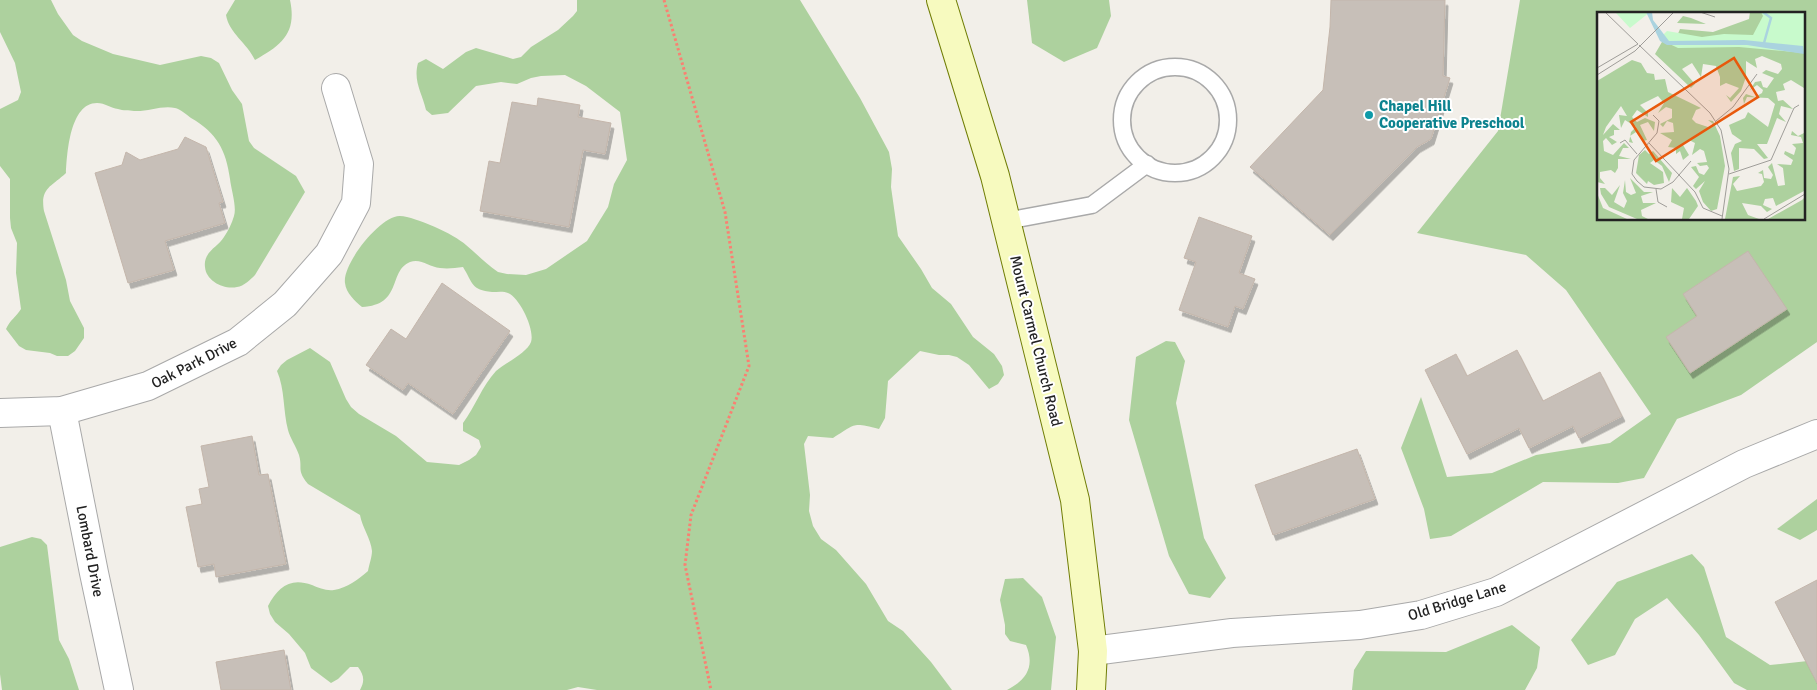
<svg xmlns="http://www.w3.org/2000/svg" width="1817" height="690" font-family="Signika,sans-serif">
	<style>
		.forest { fill: #add19e; fill-rule: evenodd }
		.building { fill: #c7bfb8; stroke: #c4b6ab; filter: url(#shadow) }
		.lines { fill: none; stroke-linecap: round; stroke-linejoin: round }
		.lane-casing { stroke: #a9a9a9; stroke-width: 19 }
		.street-casing { stroke: #a9a9a9; stroke-width: 30 }
		.secondary-casing { stroke: #707d05; stroke-width: 30 }
		.path { stroke: #fa8072; stroke-width: 3; stroke-dasharray: 2.5 2.5; stroke-linecap: butt }
		.lane { stroke: #fff; stroke-width: 16 }
		.street { stroke: #fff; stroke-width: 28 }
		.secondary { stroke: #f7fabf; stroke-width: 28 }
		.culture-dot { fill: #0f9aa8; stroke: #fff; stroke-width: 2 }
		.labels { text-anchor: middle; stroke-width: 4; stroke-linejoin: round; paint-order: stroke }
		.culture-label { font-size: 15px; font-weight: bold; fill: #0d838f; stroke: #fff; text-anchor: start }
		.street-label { font-size: 15px; fill: #222; stroke: #fff }
		.inset-river { fill: none; stroke: #aad3df; stroke-width: 2.5 }
		.inset-road { fill: none; stroke: #9f9d99; stroke-width: 1 }
		.view { fill: #e8590c; fill-opacity: 0.15; stroke: #e8590c; stroke-width: 2.5 }
		.inset-edge { fill: none; stroke: #222; stroke-width: 2.5 }
	</style>
	<defs>
		<filter id="shadow"><feDropShadow dx="3" dy="5.5" stdDeviation="0" flood-color="#0004"/></filter>
	</defs>
	<rect width="100%" height="100%" fill="#f2efe9"/>
	<g class="forest">
		<path d="M0,0H51L58,14L73,35L82,41L113,54L160,65L201,56L211,58L219,63L232,90L242,104L249,141L254,148L296,176L305,192L255,275C250,280 244,286 237,287C224,290 206,281 205,267C203,252 218,247 224,237C228,231 232,223 234,216C237,207 231,189 230,179C226,150 217,133 191,118C187,115 180,109 175,108C162,105 147,112 134,111C129,110 123,111 118,109C111,108 105,103 97,103C70,103 67,153 66,173C51,187 40,188 44,211L66,280L70,301L84,328V338L75,351L68,356H57L50,353L26,350L19,346L6,329C10,320 16,317 21,309L16,273L17,243L11,228L10,218V179L0,166V109L18,100L21,92L15,63L0,32Z"/>
		<path d="M235,0H290C297,33 282,45 255,60C247,43 229,33 226,15Z"/>
		<path d="M577,0H800L860,98L889,152L892,169L891,187L898,236L921,269L932,288L951,304L973,337L994,354L1002,366L1004,375L998,384L989,389L969,365L957,357L949,355H939L920,351L888,381L885,418L879,429C851,422 856,424 833,438L808,436L804,444L810,495L809,511L813,526L821,539L836,550L866,584L888,621L903,631L931,662L952,690H597L578,687L567,690H360C365,681 364,675 358,667H350L338,679L331,683L311,668L305,653L289,634L275,622L270,614L268,606C278,587 290,577 312,585C319,588 326,591 334,590C347,588 359,579 368,571C369,565 372,557 372,551C371,539 362,527 360,515L308,484C296,469 303,469 299,455C296,446 290,438 288,430C283,411 285,389 277,371L281,365L287,360L310,348L330,362L346,399L351,407L359,414L396,436L427,462L459,465L469,460L476,455L481,447L479,440L463,431V423C475,407 482,386 496,371C505,363 527,353 531,342C535,330 520,298 508,293C504,291 497,292 492,292C471,290 473,283 463,267C455,268 448,269 440,268C429,267 421,258 410,262C388,271 403,305 362,307C355,301 346,293 345,283C342,264 381,215 400,216C416,217 454,234 466,245C477,254 486,264 498,272L507,274L526,275L546,269L587,241L608,207L614,184L627,160L620,112L586,86L565,75L541,76L531,78L517,84L501,82L476,86L448,113L432,115L426,110C422,93 413,81 418,63L426,59L443,69L466,52L476,48L513,59L521,57L531,47L558,30L573,16L577,11Z"/>
		<path d="M1027,0H1109L1111,16L1097,48L1064,62L1032,43Z"/>
		<path d="M1520,0H1817V342L1741,395L1677,419L1644,478L1618,483L1543,482L1451,536L1430,539L1424,509L1401,448L1421,397L1447,477L1492,473L1536,455L1610,443L1651,414L1566,290L1526,255L1417,233L1498,131ZM1598,14H1803V219H1598Z"/>
		<path d="M1166,341L1175,342L1185,361L1176,403L1204,538L1226,578L1210,598L1189,594L1169,556L1129,420L1136,357Z"/>
		<path d="M1817,499V530L1800,540L1777,529Z"/>
		<path d="M32,537L41,539L47,545L59,640L69,659L79,690H2L0,674V547Z"/>
		<path d="M1692,554L1704,567L1726,637L1770,665L1817,660V690H1747L1734,683L1699,635L1667,598L1635,619L1615,655L1588,665L1571,640L1617,582Z"/>
		<path d="M1023,578L1042,597L1056,637L1051,690H1007C1027,680 1035,666 1026,645L1010,641L1005,634V625L1000,600L1005,579Z"/>
		<path d="M1512,625L1540,647L1537,668L1525,690H1352L1354,670L1366,651L1446,652Z"/>
	</g>
	<g class="building">
		<path d="M1331,0H1445L1443,76L1450,78L1431,139L1417,147L1330,235L1250,167L1323,90L1330,27Z"/>
		<path d="M538,98L580,105L578,117L611,123L605,154L583,150L569,227L480,211L489,161L500,163L512,102L537,106Z"/>
		<path d="M185,137L206,147L223,202L219,203L225,223L165,241L174,270L128,283L95,173L122,165L126,152L140,160L178,149Z"/>
		<path d="M1199,217L1252,236L1239,273L1255,279L1243,309L1235,306L1228,327L1179,310L1196,262L1184,258Z"/>
		<path d="M1748,251L1787,309L1690,373L1666,337L1697,316L1683,294Z"/>
		<path d="M442,283L510,331L453,414L408,383L403,390L366,365L391,329L406,339Z"/>
		<path d="M1517,350L1543,401L1600,372L1622,416L1579,438L1573,426L1529,448L1519,428L1467,454L1425,370L1456,354L1467,376Z"/>
		<path d="M252,436L259,475L268,474L286,564L216,577L214,564L198,567L186,507L202,504L199,489L209,487L201,446Z"/>
		<path d="M1357,449L1375,499L1273,535L1255,485Z"/>
		<path d="M1817,580V683L1775,602Z"/>
		<path d="M284,650L291,690H221L216,662Z"/>
	</g>
	<g class="lines">
		<defs>
			<g id="lane">
				<circle cx="1175" cy="120" r="53"/>
				<path d="M1006,221L1092,205L1147,164"/>
			</g>
			<g id="street">
				<path d="M62,411L94,573L119,690"/>
				<path d="M0,413L62,411L148,386L238,342L285,304L329,254L356,203L359,164L336,88"/>
				<path d="M1093,651L1232,633L1360,625L1421,615L1496,592L1744,464L1817,434"/>
			</g>
			<path id="secondary" d="M941,0L995,176L1075,500L1093,651L1091,690"/>
		</defs>
		<use href="#lane" class="lane-casing"/>
		<use href="#street" class="street-casing"/>
		<use href="#secondary" class="secondary-casing"/>
		<path class="path" d="M664,0L725,212L749,366L691,515L685,565L711,690"/>
		<use href="#lane" class="lane"/>
		<use href="#street" class="street"/>
		<use href="#secondary" class="secondary"/>
	</g>
	<circle class="culture-dot" cx="1369" cy="115" r="5"/>
	<g class="labels">
		<g class="culture-label">
			<text x="1379" y="111">Chapel Hill<tspan x="1379" dy="17">Cooperative Preschool</tspan></text>
		</g>
		<g class="street-label">
			<text transform="translate(1036 341) rotate(76)" y="5">Mount Carmel Church Road</text>
			<text transform="translate(194 363) rotate(-27)" y="5">Oak Park Drive</text>
			<text transform="translate(90 551) rotate(79)" y="5">Lombard Drive</text>
			<text transform="translate(1457 601) rotate(-17)" y="5">Old Bridge Lane</text>
		</g>
	</g>
	<g transform="translate(1597 12)">
		<rect width="208" height="208" fill="#f2efe9"/>
		<path d="M153,0H172L207,32V82V76L194,68L186,72L188,78L179,80L181,89L186,88L196,97L184,94L182,102L189,110L180,106L170,132H160L171,146L167,147L157,137L142,136V157L137,159L134,141L138,132L145,129L135,122L132,113L148,106L151,100L171,115L178,92L171,86L150,85L147,92L146,86L149,82L158,85L165,81L166,78L160,73L153,78L158,70L164,69L166,75L170,76L177,66L165,61L169,58L181,62L185,57L184,52L165,44L158,47L160,56L149,49V65L144,79L134,90L129,83L133,86L142,76L129,71L123,74V65L119,54L106,52L104,65L95,51L85,57L98,72L94,76L58,42L69,23L80,24L83,17L116,20L152,7ZM86,4L94,6L109,12L80,11ZM35,48L44,51L50,61L57,62L58,68L68,67L71,80L104,96L99,98L95,107L99,111L114,116L116,112L111,108L116,109L123,124L128,154L120,197L114,199L106,190L102,179L108,169L99,177L96,174L102,165L94,155L99,154L102,161L107,163L112,156L110,153L103,154L100,151L110,150L107,139L103,137L95,143L98,131L92,128L86,133L92,143L86,148L83,139L79,142V136L71,135L75,128L63,121L77,120L76,111L70,109L66,115L63,112L75,106V97L69,95L61,101L67,91L61,84L43,93L51,101V105L40,98L35,105L40,110L48,106L58,110L57,119L51,110L43,113L50,128L46,129L39,120L33,124L36,131L32,130L34,120L39,115L28,108L24,116L22,103L30,104L24,94L9,115L6,123L16,112L23,118H17V123L12,125L20,130L15,133L9,126L6,129L7,139L16,143L27,131L32,136H26L22,144L34,147H21V156L18,161L14,158L3,160V166L8,172L0,170V69ZM195,119L201,124L207,121V179L179,194L176,186L168,187L166,193L175,197L170,200L164,194L145,191L151,203L162,207H128L136,165L143,164L136,172L140,179L164,174L167,170L165,162L161,161L166,158L167,166L174,167L176,163L171,155L175,151L181,174L188,173L186,156L180,152L194,153L196,148L187,142L188,139L197,143L199,136L195,132L206,131L204,125L194,123ZM48,138L52,142L56,139L75,161L72,170L65,154L57,148L53,151L66,160L67,171L57,173L51,169L50,172L39,161L42,143ZM33,166L47,180H56L44,184L46,191H59L44,198L45,204L51,207H40L12,195L4,182L3,176H8L15,183L23,173L17,190L27,196L30,189L26,181L28,168L29,180L34,183L39,181ZM75,176L83,185L90,176L99,189L101,194L92,207H85L87,196L74,190ZM0,181L6,196L30,207H0ZM207,186V207H171L205,188Z" fill="#add19e"/>
		<path d="M18,0H53L33,16ZM164,0H207V41L142,35L81,36L62,27L70,19L105,25L127,22L156,23L166,4Z" fill="#c8facc"/>
		<path d="M49,0H55L56,8L72,29L147,28L206,34L207,42L150,33H70L63,29Z" fill="#aad3df"/>
		<path class="inset-river" d="M166,0L174,6L167,31"/>
		<path class="inset-road" d="M8,0L41,32M103,0L118,5M42,33L113,101L124,118L132,157L125,207M0,56L41,32M0,63L38,39L77,0M56,103L62,109L60,121L37,148L35,162L40,169L47,175L64,177L76,170L94,149M119,109L136,95L160,62M23,131L28,128L40,142M52,131L98,180L106,196L125,204M132,162L174,148L197,96L202,93M59,177L61,190L70,195M167,207L208,182"/>
		<path class="view" d="M137,46L161,85L59,149L34,110Z"/>
		<rect width="208" height="208" class="inset-edge"/>
	</g>
</svg>
